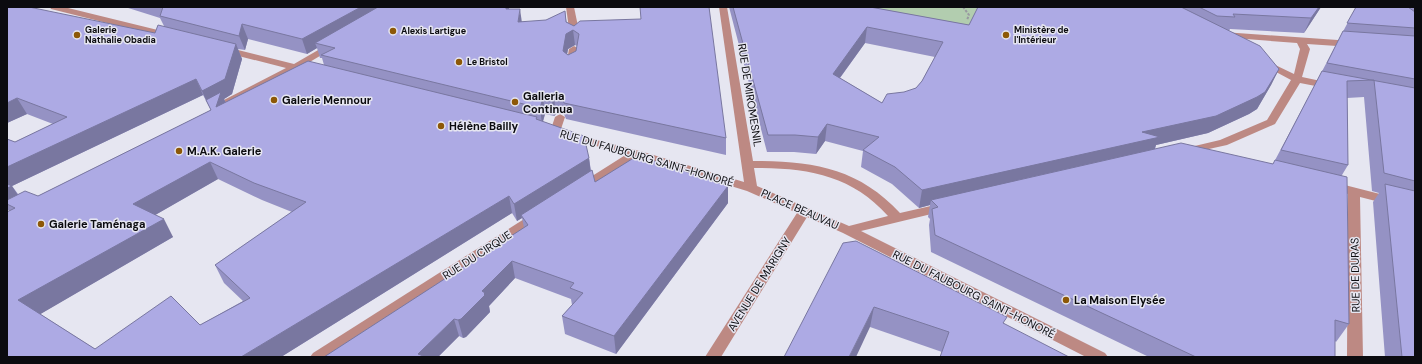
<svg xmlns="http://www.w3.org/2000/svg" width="1422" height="364" font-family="'DM Sans',sans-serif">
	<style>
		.green { fill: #b2cdaf }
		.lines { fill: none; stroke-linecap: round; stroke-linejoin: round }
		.path { stroke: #9898a0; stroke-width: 2; stroke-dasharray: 2.5 1.5; stroke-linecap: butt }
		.minor { fill: #bd8983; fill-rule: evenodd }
		.wall { fill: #9592c4; fill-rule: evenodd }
		.shaded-wall { fill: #7977a0 }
		.building { fill: #adaae4; stroke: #7977a0; fill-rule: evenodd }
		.poi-dot { fill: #8d5807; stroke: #e6e6f1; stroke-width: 1.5 }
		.labels { text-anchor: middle; stroke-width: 3; stroke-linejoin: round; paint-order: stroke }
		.far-poi-label { font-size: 9px; font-weight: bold; fill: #0b0b0f; stroke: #e6e6f1; text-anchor: start }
		.street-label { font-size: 11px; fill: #0b0b0f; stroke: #e6e6f1 }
		.poi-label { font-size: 11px; font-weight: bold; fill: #0b0b0f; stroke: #e6e6f1; text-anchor: start }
	</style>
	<rect width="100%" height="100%" fill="#e6e6f1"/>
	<path class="green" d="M847,7H983L968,37Z"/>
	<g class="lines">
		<path class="path" d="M963,7L969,15L967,20"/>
		<g class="minor">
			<path d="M50,7H64L174,34L176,36L171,39L51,9Z"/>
			<path d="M566,7H574L580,36L578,38L575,39L570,36Z"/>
			<path d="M719,7H727L753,161C813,161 858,168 900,213L944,203L948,204L950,207L948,210L861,231L1105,353L1108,357H1086L843,233L807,217L721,357H705L797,213L747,191L637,157L586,191H578L576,188L578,185L627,154L565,138L563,136L569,133L640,151L744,182ZM754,168C808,168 851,175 888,216L849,226L757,186Z"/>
			<path d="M1223,32L1352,41L1357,44L1352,47L1307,44L1310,49L1302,77L1335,84L1336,86L1335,88L1331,89L1300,83L1275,124L1227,145L1186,154L1182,153L1180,151L1182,149L1220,140L1267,120L1291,80L1259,63L1264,60L1267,61L1294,74L1300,49L1297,43L1220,37L1218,35L1220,33Z"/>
			<path d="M332,42L335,43L337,45L335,47L303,66L314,69L316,71L314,73L311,74L296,70L228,106L224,107L219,104L220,102L286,68L223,52L221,50L223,48L226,47L294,64Z"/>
			<path d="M574,46L579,49L576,66L571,69L566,66L569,49Z"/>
			<path d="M560,114L565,117L560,132L555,135L551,134L550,132L555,117Z"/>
			<path d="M1333,182L1415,203V211L1360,197L1363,357H1347L1348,194L1329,189L1327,186L1329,183Z"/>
			<path d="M536,213L540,214L542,217L540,220L330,357H310L313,353L532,214Z"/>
		</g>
	</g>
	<g class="wall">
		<path d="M7,7L155,33L164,26L160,18L125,7H509V9L522,22H567L726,138V155L566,119L564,114H556L554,116L545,114L543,122L589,158L591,171L595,182L728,186V203L616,354L565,334L562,316L572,305L571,299L515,278L489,306L490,312L466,337L463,338L459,336L438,357H324L524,228L522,218L517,221L512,213L281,357H7L9,211V210L7,211V139L15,142L53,124L27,114L7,123ZM248,39L307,54L317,48L320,58H322L324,65L226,103L224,99L232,94L242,59L238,49L245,50ZM575,45L577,46L576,51L568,55L567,54L568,49ZM203,95L211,110L38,196L18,194L12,186ZM218,179L262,200L292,212L215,265L224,283L243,301L200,325L95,349L40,314L173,237L155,215Z"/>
		<path d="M729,7H870L969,25L978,7H1321L1304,33L1230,29L1229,31L1279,69L1271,85L1257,109L1249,114L1208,133L1156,145L1155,149L1273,164L1356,7H1415V357H1385L1373,202L1379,193L1372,191L1364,97L1347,98L1348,165L1342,175L1349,324L1336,342L1335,341V357H1149L931,252L929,225L930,219L928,217L930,205L919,208L892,184L861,167L863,151L825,141L816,154L794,152H767ZM865,43L935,57L922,81L916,88L882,103L840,78Z"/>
		<path d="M843,243L1005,324L942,352L870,327Z"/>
	</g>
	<g class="shaded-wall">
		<path d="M361,7H390L315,43L317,48L307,54L302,39Z"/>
		<path d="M506,7H509L508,24L506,9Z"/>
		<path d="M1319,7H1321L1304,33L1311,18Z"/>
		<path d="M520,9L522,23L518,22Z"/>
		<path d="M565,11L567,26L573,30L575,45L568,49L565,66L563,51L566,22Z"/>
		<path d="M242,24L248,39L245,50L239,36Z"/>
		<path d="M867,27L865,43L831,90L833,74Z"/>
		<path d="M236,44L242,59L232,94L224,99L228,108L224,123L206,100L209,107L202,91Z"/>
		<path d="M1279,69L1271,85L1257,109L1249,114L1208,133L1156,145L1153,154L931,200L930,205L919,208L922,190L1142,132Z"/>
		<path d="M196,79L203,95L12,186L23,203L7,204V167Z"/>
		<path d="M554,97L556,114L554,116L552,100Z"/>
		<path d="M17,98L27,114L7,123V103Z"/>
		<path d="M543,98L545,114L542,124L540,108Z"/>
		<path d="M827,124L825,141L816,154L818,137Z"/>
		<path d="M589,158L591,174L521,215L522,218L517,221L514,204Z"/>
		<path d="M210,162L218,179L143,222L133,204Z"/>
		<path d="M728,186V203L616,354L614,336Z"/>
		<path d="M509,196L512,213L281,357H241Z"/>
		<path d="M164,219L173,237L32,319L18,300Z"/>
		<path d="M512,261L515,278L489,306L490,312L466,337L463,338L458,320L482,291Z"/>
		<path d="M874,307L870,327L856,357H849Z"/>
		<path d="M454,319L459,336L438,357H419L418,354Z"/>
	</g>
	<g class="building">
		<path d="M7,7H29L155,33L158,25L236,44L225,79L202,91L196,79L7,167V139L15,142L67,117L17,98L7,103Z"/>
		<path d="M163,7H361L302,39L242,24L239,36L160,16Z"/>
		<path d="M378,7H506V9H520L518,22L546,20L565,11L566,22L574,26L580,21L641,19L640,7H709L726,138L564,103L562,97H554L552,100L543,98L540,108L321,55L335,48L315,43ZM573,30L579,34L576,51L568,55L563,51L566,34Z"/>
		<path d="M733,7H870L969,25L978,7H1181L1260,46L1279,69L1265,92L1257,97L1216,116L1142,132L1160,137L922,190L895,167L863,150L879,137L827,124L818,137L795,135H768ZM867,27L943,42L922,81L916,88L904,92L887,94L882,103L833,74Z"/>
		<path d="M1199,7H1319L1311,18L1233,14L1235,17L1217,16Z"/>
		<path d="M1356,7H1408L1415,12V28L1347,23Z"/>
		<path d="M1343,31L1415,36V79L1327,63Z"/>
		<path d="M308,61L537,117L536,119L584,136L589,158L514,204L509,196L241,357H7V212L15,208L7,204V200L25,191L38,196L211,110L206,100L221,92L216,107ZM210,162L254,183L306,202L215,265L250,298L200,325L171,296L95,349L18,300L164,219L133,204Z"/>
		<path d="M1322,71L1415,88V181L1384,173L1374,80L1347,81L1348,165L1281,150Z"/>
		<path d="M1181,143L1273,164L1275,160L1347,177L1349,324L1335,320V357H1196L935,235L932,209L938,207L931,200Z"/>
		<path d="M643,157L728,186L614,336L562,316L583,293L570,288L574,283L512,261L482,291L485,293L484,294L485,295L461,319L458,320L454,319L418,354L426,357H324L528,225L521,215L592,170L595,182L632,159Z"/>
		<path d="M7,184L12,186L7,188Z"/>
		<path d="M1385,184L1415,191V357H1402Z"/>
		<path d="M856,241L1007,317L1003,323L1069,357H940L949,332L874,307L849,357H784L843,243Z"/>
	</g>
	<g class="poi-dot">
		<circle cx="393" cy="31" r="4"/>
		<circle cx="77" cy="35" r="4"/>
		<circle cx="1006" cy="35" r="4"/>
		<circle cx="459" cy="62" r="4"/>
		<circle cx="274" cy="100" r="4"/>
		<circle cx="515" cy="102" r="4"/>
		<circle cx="441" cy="126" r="4"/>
		<circle cx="179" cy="151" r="4"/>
		<circle cx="41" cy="224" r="4"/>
		<circle cx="1066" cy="300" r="4"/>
	</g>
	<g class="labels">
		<g class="far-poi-label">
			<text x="85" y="33">Galerie<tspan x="85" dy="10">Nathalie Obadia</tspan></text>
			<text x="1014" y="33">Ministère de<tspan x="1014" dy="10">l'Intérieur</tspan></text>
			<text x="401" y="34">Alexis Lartigue</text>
			<text x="467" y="65">Le Bristol</text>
		</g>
		<g class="street-label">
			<text transform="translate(750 95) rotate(81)" y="4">RUE DE MIROMESNIL</text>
			<text transform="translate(647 158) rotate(16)" y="4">RUE DU FAUBOURG SAINT-HONORÉ</text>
			<text transform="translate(800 209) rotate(24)" y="4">PLACE BEAUVAU</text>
			<text transform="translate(477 255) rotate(-33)" y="4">RUE DU CIRQUE</text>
			<text transform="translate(1355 275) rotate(-91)" y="4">RUE DE DURAS</text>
			<text transform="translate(759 284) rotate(-58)" y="4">AVENUE DE MARIGNY</text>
			<text transform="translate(974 294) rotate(27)" y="4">RUE DU FAUBOURG SAINT-HONORÉ</text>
		</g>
		<g class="poi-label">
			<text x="523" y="100">Galleria<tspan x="523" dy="13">Continua</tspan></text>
			<text x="282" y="104">Galerie Mennour</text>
			<text x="449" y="130">Hélène Bailly</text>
			<text x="187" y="155">M.A.K. Galerie</text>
			<text x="49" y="228">Galerie Taménaga</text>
			<text x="1074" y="304">La Maison Elysée</text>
		</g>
	</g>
	<rect width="1422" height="364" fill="none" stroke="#0b0b0f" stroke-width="16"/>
</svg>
